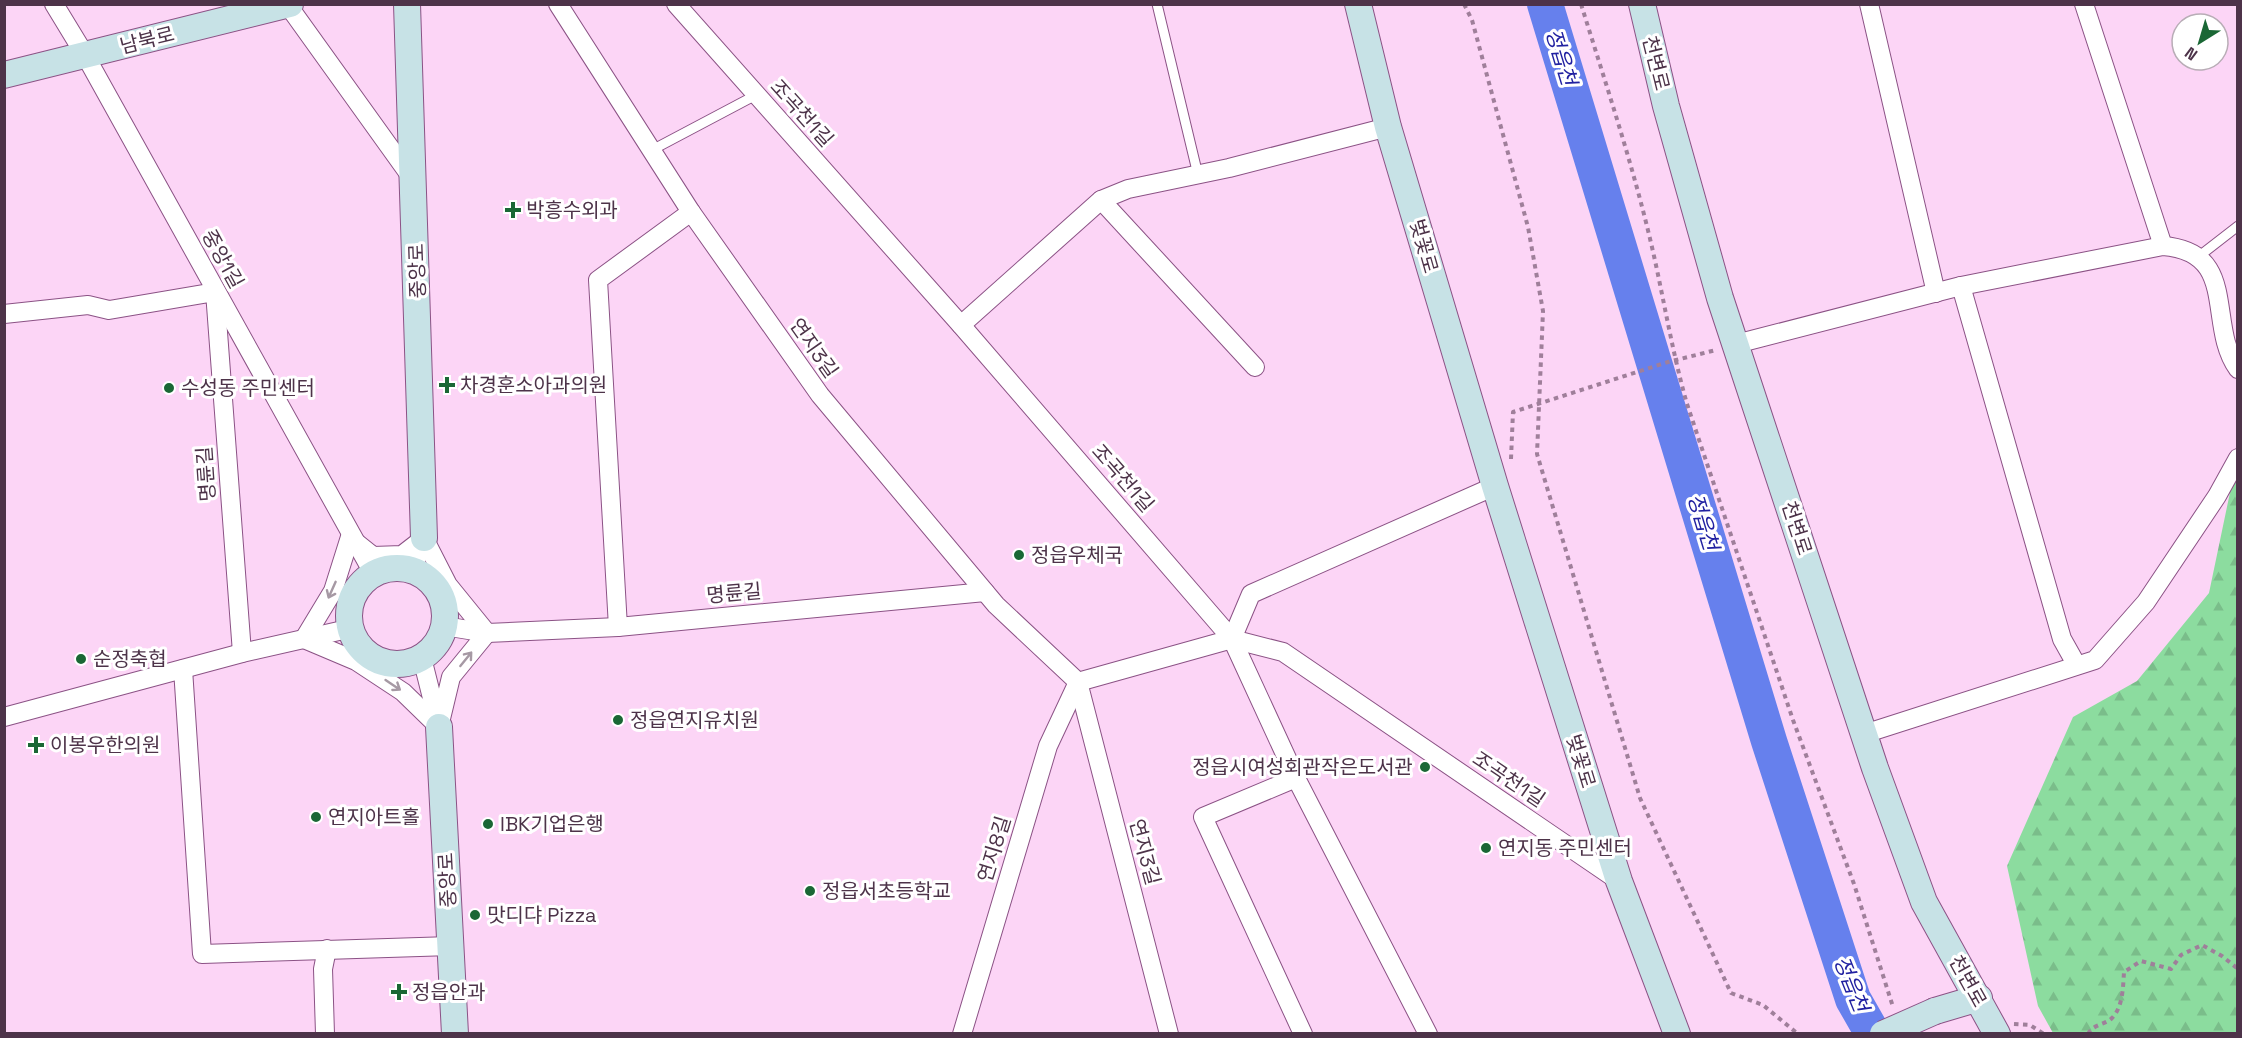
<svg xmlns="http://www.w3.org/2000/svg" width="2242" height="1038" font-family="'Space Grotesk','Noto Sans KR',sans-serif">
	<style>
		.forest { fill: url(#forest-firs) }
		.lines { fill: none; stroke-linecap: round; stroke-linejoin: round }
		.river { stroke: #6680ed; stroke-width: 36 }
		.lane-casing { stroke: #8b5285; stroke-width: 11 }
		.street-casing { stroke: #8b5285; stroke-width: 20 }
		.secondary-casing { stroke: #8b5285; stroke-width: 28 }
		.path { stroke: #9f7f9a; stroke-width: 4; stroke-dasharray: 4.5 4.5; stroke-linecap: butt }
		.lane { stroke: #fff; stroke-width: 9 }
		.street { stroke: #fff; stroke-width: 18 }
		.secondary { stroke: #c7e2e6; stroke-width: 26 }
		.secondary-bridge-casing { stroke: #8b5285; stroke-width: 28; stroke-linecap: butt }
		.secondary-bridge { stroke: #c7e2e6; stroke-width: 26 }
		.oneway { stroke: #a699a4 }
		.poi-dot { fill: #1a6735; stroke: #fff; stroke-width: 2 }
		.labels { text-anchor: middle; stroke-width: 6; stroke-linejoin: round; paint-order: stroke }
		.street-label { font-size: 20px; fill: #4d3349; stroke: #fff }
		.poi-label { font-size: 20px; fill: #4d3349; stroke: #fff; text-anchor: start }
		.water-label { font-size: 21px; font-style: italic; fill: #2121a1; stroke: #fff }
	</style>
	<defs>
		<pattern id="forest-firs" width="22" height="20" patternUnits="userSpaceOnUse" patternTransform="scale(1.5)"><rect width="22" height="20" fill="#8cdc9f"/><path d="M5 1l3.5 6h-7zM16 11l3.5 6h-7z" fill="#7abd8a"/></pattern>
	</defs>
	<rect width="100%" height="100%" fill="#fcd5f6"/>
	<path class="forest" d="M2237,459V1033H2053L2038,1006L2007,866L2073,717L2137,681L2209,593Z"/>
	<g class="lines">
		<path class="river" d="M1545,4L1769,741L1853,999L1873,1034"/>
		<defs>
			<g id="lane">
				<path d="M1157,4L1198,175"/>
				<path d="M652,150L756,95"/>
				<path d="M2198,257L2238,226"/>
			</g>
			<g id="street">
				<path d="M54,4L85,55L373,573"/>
				<path d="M287,4L414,181"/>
				<path d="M558,4L691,212L820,395L996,605L1078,682L1169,1034"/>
				<path d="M676,4L961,325L1232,639L1283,652L1619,881"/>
				<path d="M1869,4L1936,293"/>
				<path d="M2084,4L2163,246"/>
				<path d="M1101,200L1255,367"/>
				<path d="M1961,286L2062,639L2076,664"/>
				<path d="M4,314L88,305L109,310L215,292L242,653"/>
				<path d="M961,325L1101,200L1128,189L1229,168L1388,127"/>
				<path d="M1736,344L1961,286L2163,246C2240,252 2206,325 2238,369"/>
				<path d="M424,538L448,585L487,633"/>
				<path d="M358,544L373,556L402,555L424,538"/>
				<path d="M412,571L424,539"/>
				<path d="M444,626L487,633L618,627L985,592"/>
				<path d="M618,627L598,280L691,212"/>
				<path d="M304,639L356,661L403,692L439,727"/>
				<path d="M304,639L333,591L350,537"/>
				<path d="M1232,639L1296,778L1428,1034"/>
				<path d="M1232,639L1251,594L1495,486"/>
				<path d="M422,658L438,722"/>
				<path d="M183,669L202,954L451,946"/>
				<path d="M4,717L242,653L352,628"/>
				<path d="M439,727L451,677L487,633"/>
				<path d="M1864,734L2095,660L2146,602L2217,496L2238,458"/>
				<path d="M1296,778L1203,817L1303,1034"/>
				<path d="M325,1034L323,969L327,949"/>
				<path d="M962,1034L1048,746L1078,682L1232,639"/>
			</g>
			<g id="secondary">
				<path d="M407,4L424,538"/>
				<path d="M1358,4L1388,127L1495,486L1619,881L1677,1034"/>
				<path d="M1642,4L1666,106L1720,298L1875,768L1924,902L1997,1034"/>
				<path d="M4,75L290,4"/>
				<circle cx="397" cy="616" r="48"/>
				<path d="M439,727L455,1034"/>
				<path d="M1935,1011L1979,998"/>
			</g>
		</defs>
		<use href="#lane" class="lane-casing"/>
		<use href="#street" class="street-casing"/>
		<use href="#secondary" class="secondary-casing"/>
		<g class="path">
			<path d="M1464,4L1472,20L1528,227L1543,311L1537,454L1640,798L1731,993L1763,1005L1798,1034"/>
			<path d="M1581,4C1607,88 1635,171 1654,256C1665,306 1673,355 1687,404L1793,720L1854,884L1893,1007"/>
			<path d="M1511,459L1513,412L1668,362L1716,350"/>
			<path d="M2014,1024L2030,1025L2044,1034"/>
			<path d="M2088,1034C2093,1024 2105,1025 2112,1018C2123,1007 2123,987 2124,972L2141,961L2171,969L2181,955L2202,945L2222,956L2238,969"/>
		</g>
		<use href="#lane" class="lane"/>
		<use href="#street" class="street"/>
		<use href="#secondary" class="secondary"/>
		<defs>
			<path id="secondary-bridge" d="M1883,1034L1935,1011"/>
		</defs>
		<use href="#secondary-bridge" class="secondary-bridge-casing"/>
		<use href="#secondary-bridge" class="secondary-bridge"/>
	</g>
	<defs><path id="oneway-shaft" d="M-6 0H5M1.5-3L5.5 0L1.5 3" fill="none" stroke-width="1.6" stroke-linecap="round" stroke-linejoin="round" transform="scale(1.5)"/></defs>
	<g class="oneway">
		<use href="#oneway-shaft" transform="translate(332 590) rotate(114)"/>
		<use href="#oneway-shaft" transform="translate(466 659) rotate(-51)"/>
		<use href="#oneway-shaft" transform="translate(393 685) rotate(34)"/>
	</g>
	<g class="poi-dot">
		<path d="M510 201h6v6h6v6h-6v6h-6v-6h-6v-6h6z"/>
		<path d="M444 376h6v6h6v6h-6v6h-6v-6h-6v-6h6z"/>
		<circle cx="169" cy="388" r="6"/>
		<circle cx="1019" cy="555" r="6"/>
		<circle cx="81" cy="659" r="6"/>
		<circle cx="618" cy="720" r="6"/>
		<path d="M33 736h6v6h6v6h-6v6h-6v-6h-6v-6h6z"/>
		<circle cx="1425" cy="767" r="6"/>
		<circle cx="316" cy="817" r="6"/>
		<circle cx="488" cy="824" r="6"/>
		<circle cx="1486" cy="848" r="6"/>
		<circle cx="810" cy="891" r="6"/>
		<circle cx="475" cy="915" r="6"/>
		<path d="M396 983h6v6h6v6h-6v6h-6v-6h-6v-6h6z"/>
	</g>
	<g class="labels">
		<g class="street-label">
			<text transform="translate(147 40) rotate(-14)" y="7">남북로</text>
			<text transform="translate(1656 63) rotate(76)" y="7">천변로</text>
			<text transform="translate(802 113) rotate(48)" y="7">조곡천1길</text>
			<text transform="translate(1424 246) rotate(74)" y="7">벚꽃로</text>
			<text transform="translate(223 259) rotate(61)" y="7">중앙1길</text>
			<text transform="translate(417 271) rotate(-92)" y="7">중앙로</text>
			<text transform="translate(814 348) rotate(55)" y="7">연지3길</text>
			<text transform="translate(206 474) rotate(-94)" y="7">명륜길</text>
			<text transform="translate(1123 478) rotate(49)" y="7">조곡천1길</text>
			<text transform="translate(1797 528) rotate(72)" y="7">천변로</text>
			<text transform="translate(734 593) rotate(-5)" y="7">명륜길</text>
			<text transform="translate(1581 761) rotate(73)" y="7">벚꽃로</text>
			<text transform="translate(1509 779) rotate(34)" y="7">조곡천1길</text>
			<text transform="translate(994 849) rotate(-73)" y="7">연지8길</text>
			<text transform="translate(1145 852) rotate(75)" y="7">연지3길</text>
			<text transform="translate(447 880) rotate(-93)" y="7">중앙로</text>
			<text transform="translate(1968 981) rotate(61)" y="7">천변로</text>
		</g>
		<g class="poi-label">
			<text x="526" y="217">박흥수외과</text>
			<text x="460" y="392">차경훈소아과의원</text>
			<text x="181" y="395">수성동 주민센터</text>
			<text x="1031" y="562">정읍우체국</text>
			<text x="93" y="666">순정축협</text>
			<text x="630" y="727">정읍연지유치원</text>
			<text x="50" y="752">이봉우한의원</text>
			<text x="1413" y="774" text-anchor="end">정읍시여성회관작은도서관</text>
			<text x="328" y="824">연지아트홀</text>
			<text x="500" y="831">IBK기업은행</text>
			<text x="1498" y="855">연지동 주민센터</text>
			<text x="822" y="898">정읍서초등학교</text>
			<text x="487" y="922">맛디댜 Pizza</text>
			<text x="412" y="999">정읍안과</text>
		</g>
		<g class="water-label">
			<text transform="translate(1561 57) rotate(73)" y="7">정읍천</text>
			<text transform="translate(1703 522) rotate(73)" y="7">정읍천</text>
			<text transform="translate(1851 984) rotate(68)" y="7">정읍천</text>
		</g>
	</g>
	<rect width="2242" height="1038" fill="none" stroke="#4d3349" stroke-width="12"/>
	<g transform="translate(2200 42) rotate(217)"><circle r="28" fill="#ffffff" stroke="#b8adb6" stroke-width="1.5"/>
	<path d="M0-4.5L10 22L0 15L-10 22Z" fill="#1a6735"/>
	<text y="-9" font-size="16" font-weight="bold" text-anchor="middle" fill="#4d3349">N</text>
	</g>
</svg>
